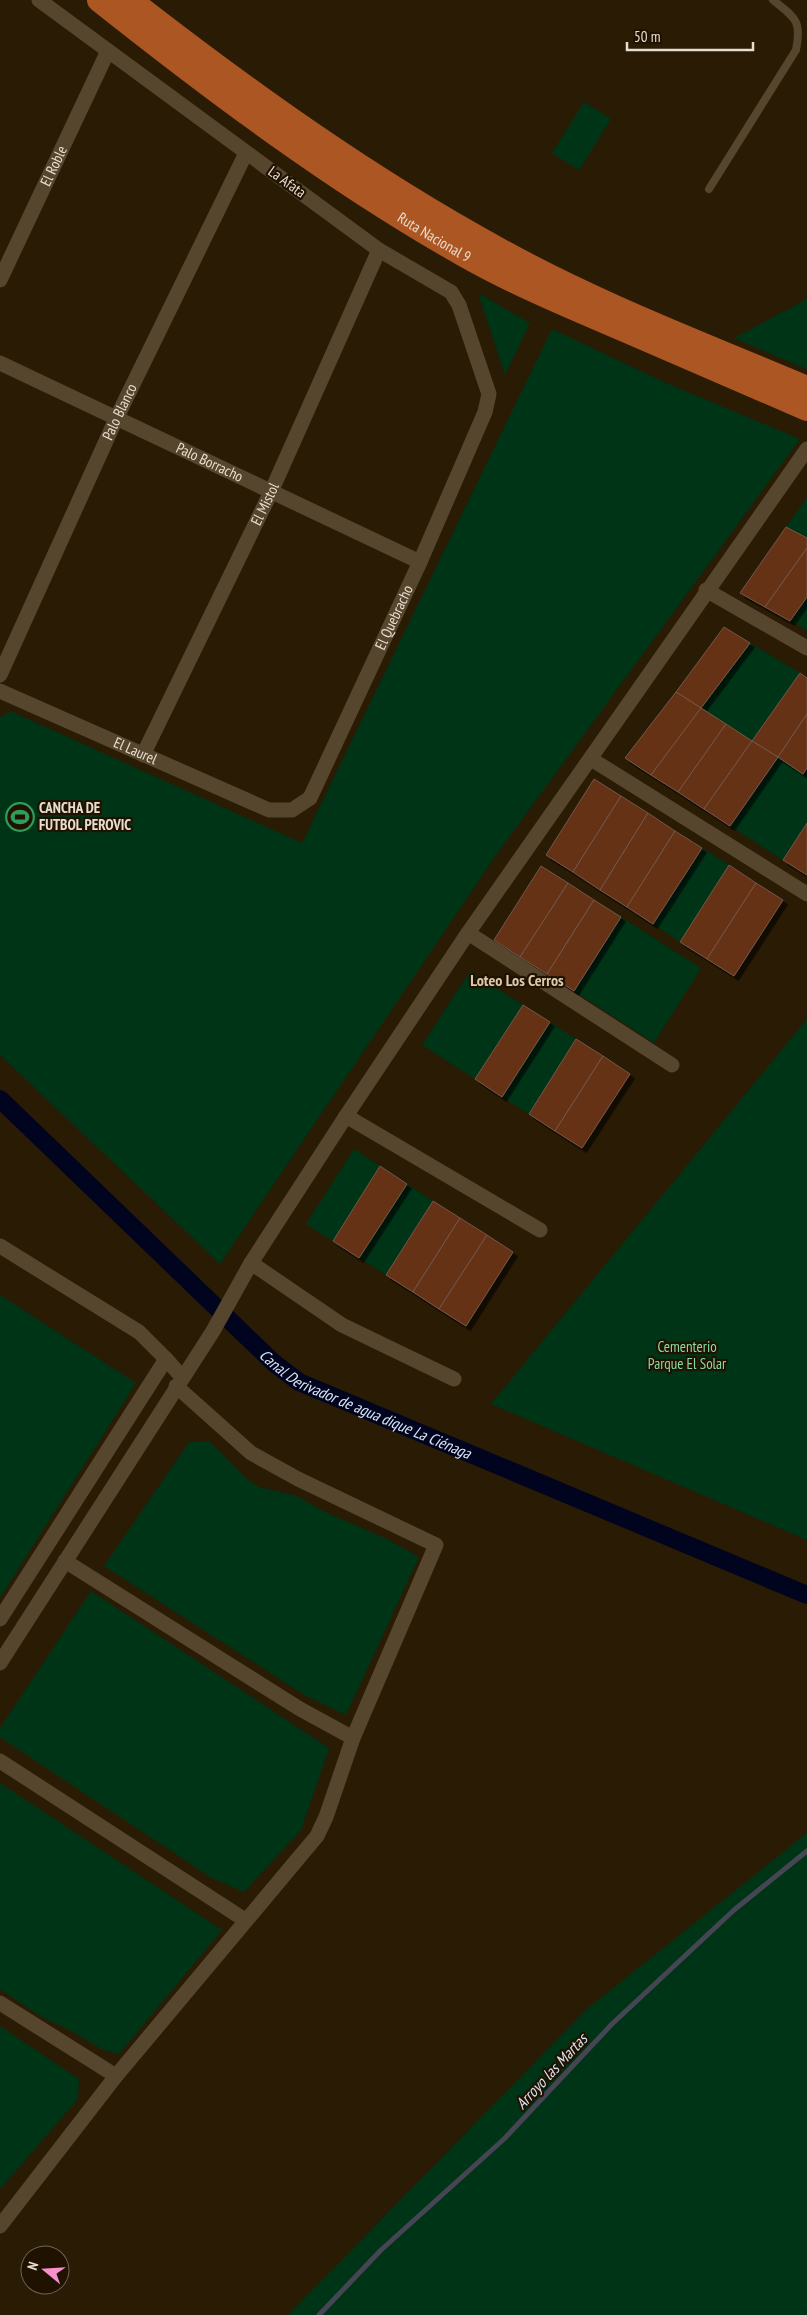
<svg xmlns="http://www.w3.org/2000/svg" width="807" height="2315" font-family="'PT Sans Narrow',sans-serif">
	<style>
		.green { fill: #003417 }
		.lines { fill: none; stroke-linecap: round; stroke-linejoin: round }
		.stream { stroke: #464553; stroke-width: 5 }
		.canal { stroke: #00041e; stroke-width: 18 }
		.building { fill: #653117; stroke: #745749; filter: url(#shadow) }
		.lane { stroke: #57462e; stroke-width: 8 }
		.street { stroke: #57462e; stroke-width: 15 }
		.primary { stroke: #ac5623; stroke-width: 24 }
		.labels { text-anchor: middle; stroke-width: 4.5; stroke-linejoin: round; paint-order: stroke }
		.street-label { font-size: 15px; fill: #e8ded0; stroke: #201200 }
		.poi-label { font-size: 15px; font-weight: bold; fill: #e8ded0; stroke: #201200; text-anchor: start }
		.park-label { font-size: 15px; fill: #89daa1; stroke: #201200 }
		.neighbourhood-label { font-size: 16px; font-weight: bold; fill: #ddc9ad; stroke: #201200 }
		.water-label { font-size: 16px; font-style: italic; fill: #d9e5f3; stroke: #201200 }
	</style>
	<defs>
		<filter id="shadow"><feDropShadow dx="4.5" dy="4.5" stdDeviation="0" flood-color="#0009"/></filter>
	</defs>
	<rect width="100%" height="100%" fill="#2a1b04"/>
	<g class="green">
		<path d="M584,102L611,119L579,170L552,153Z"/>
		<path d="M478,293L530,323L505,375Z"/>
		<path d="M807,299V369L734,338Z"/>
		<path d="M552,329L664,382L800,439L496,855L220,1264L0,1055V717L10,711L302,843Z"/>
		<path d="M807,498V538L786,527Z"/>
		<path d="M807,597V630L790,621Z"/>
		<path d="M750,643L800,673L752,741L701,708Z"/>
		<path d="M778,757L807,776V823L783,860L730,826Z"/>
		<path d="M702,848L729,865L680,942L653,924Z"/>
		<path d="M621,917L701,968L654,1043L574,991Z"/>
		<path d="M470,971L523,1005L475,1079L422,1045Z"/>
		<path d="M807,1019V1540L491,1404Z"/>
		<path d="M550,1022L576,1039L529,1114L502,1097Z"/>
		<path d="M354,1149L380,1166L333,1241L306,1224Z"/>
		<path d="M407,1184L433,1201L386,1275L359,1258Z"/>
		<path d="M0,1295L136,1383L0,1598Z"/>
		<path d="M209,1441L248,1480L259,1487L297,1496L323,1511L387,1539L419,1557L346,1715L306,1696L104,1566L189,1442Z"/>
		<path d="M91,1591L329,1748L301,1830L244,1892L212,1878L0,1737V1728Z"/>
		<path d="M0,1783L222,1930L119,2054L101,2049L75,2033L40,2016L0,1989Z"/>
		<path d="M807,1833V2315H288L587,2009Z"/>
		<path d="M0,2026L79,2079L78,2099L0,2189Z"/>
	</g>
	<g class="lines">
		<path class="stream" d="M319,2315L381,2250L504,2139L612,2024L734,1910L807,1851"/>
		<path class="canal" id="s1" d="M0,1099L274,1363L299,1382L807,1595"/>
	</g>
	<g class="building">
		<path d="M786,527L807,538V548L765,607L740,593Z"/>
		<path d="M807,548V597L790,621L765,607Z"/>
		<path d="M724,627L750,643L701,708L676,692Z"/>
		<path d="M800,673L807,678V714L778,757L752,741Z"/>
		<path d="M676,692L701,708L651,775L625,758Z"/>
		<path d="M701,708L726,724L678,792L651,775Z"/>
		<path d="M807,714V768L803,774L778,757Z"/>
		<path d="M726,724L752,741L704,809L678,792Z"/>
		<path d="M752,741L778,757L730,826L704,809Z"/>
		<path d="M594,779L621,796L573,872L546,855Z"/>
		<path d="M621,796L648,813L600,890L573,872Z"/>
		<path d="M648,813L675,831L627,907L600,890Z"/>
		<path d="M807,823V875L783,860Z"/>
		<path d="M675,831L702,848L653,924L627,907Z"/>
		<path d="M729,865L756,883L707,959L680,942Z"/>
		<path d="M541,866L568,883L520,957L494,940Z"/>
		<path d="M568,883L594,900L547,974L520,957Z"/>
		<path d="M756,883L783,900L734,976L707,959Z"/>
		<path d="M594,900L621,917L574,991L547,974Z"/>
		<path d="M523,1005L550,1022L502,1097L475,1079Z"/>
		<path d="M576,1039L603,1056L555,1131L529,1114Z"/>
		<path d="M603,1056L630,1074L582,1148L555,1131Z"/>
		<path d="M380,1166L407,1184L359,1258L333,1241Z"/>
		<path d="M433,1201L460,1218L413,1292L386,1275Z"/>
		<path d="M460,1218L487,1235L439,1309L413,1292Z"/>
		<path d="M487,1235L513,1252L466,1326L439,1309Z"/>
	</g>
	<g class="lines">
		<path class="lane" d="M709,189L796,50C802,20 795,18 773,0"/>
		<g class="street">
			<path id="s2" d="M0,280L108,51"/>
			<path id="s3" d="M0,363L420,562"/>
			<path d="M706,590L807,648"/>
			<path id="s4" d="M0,675L116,419L246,153"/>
			<path id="s5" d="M0,691L269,810H292L310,798L420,562L485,412L489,394L459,305L451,292L379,250L39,0"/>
			<path id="s6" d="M143,755L271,492L379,250"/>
			<path d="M591,759L807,894"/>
			<path d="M468,933L672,1065"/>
			<path d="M346,1116L540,1230"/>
			<path d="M0,1246L139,1332L166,1359"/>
			<path d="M251,1263L342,1325L454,1379"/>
			<path d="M65,1561L300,1709L353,1738"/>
			<path d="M0,1619L166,1359L182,1377"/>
			<path d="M0,1663L213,1331L251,1263L346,1116L468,933L807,449"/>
			<path d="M0,1761L245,1920"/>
			<path d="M0,2003L116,2076"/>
			<path d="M0,2226L116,2076L317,1836L326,1817L353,1738L436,1545L298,1479L251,1453L176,1386"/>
		</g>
		<g class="primary">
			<path id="s7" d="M99,0C215,92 335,182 464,255C517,285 573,308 629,332C688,358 748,383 807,409"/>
			<path d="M130,0C247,91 368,178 498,249C597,304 703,344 807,388"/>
		</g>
	</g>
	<defs>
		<symbol id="stadium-ring" viewBox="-11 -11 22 22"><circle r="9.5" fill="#201200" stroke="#2e9e5b" stroke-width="1.5"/><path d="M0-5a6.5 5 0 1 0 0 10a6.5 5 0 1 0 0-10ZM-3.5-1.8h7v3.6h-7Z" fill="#2e9e5b"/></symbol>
	</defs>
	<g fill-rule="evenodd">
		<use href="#stadium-ring" x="4" y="801" width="32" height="32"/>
	</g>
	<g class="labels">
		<g class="street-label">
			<text dy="5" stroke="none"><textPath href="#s2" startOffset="126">El Roble</textPath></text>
			<text transform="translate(287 182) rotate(36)" y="5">La Afata</text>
			<text dy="5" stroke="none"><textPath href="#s7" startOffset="411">Ruta Nacional 9</textPath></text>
			<text dy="5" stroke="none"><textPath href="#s4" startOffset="289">Palo Blanco</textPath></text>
			<text dy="5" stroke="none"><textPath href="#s3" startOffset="232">Palo Borracho</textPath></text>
			<text dy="5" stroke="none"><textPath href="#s6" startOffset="279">El Mistol</textPath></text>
			<text dy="5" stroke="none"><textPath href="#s5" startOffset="538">El Quebracho</textPath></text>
			<text dy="5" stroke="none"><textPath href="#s5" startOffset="148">El Laurel</textPath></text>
		</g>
		<g class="poi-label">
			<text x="39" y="813">CANCHA DE<tspan x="39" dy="17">FUTBOL PEROVIC</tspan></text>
		</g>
		<g class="park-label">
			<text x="687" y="1352">Cementerio<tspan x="687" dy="17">Parque El Solar</tspan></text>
		</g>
		<g class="neighbourhood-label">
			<text x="517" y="986">Loteo Los Cerros</text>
		</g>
		<g class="water-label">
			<text dy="6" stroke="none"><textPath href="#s1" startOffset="481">Canal Derivador de agua dique La Ciénaga</textPath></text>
			<text transform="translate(551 2071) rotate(-47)" y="6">Arroyo las Martas</text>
		</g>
	</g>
	<g transform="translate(45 2270) rotate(288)"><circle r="24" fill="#201200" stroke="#706453"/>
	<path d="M0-4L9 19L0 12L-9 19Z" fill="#f790cd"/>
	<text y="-8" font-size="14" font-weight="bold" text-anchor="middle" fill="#e8ded0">N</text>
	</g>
	<path d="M627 42v8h126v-8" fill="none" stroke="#e8ded0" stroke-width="2.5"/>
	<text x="634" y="42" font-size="15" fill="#e8ded0" stroke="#201200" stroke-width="4" paint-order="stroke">50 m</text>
</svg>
